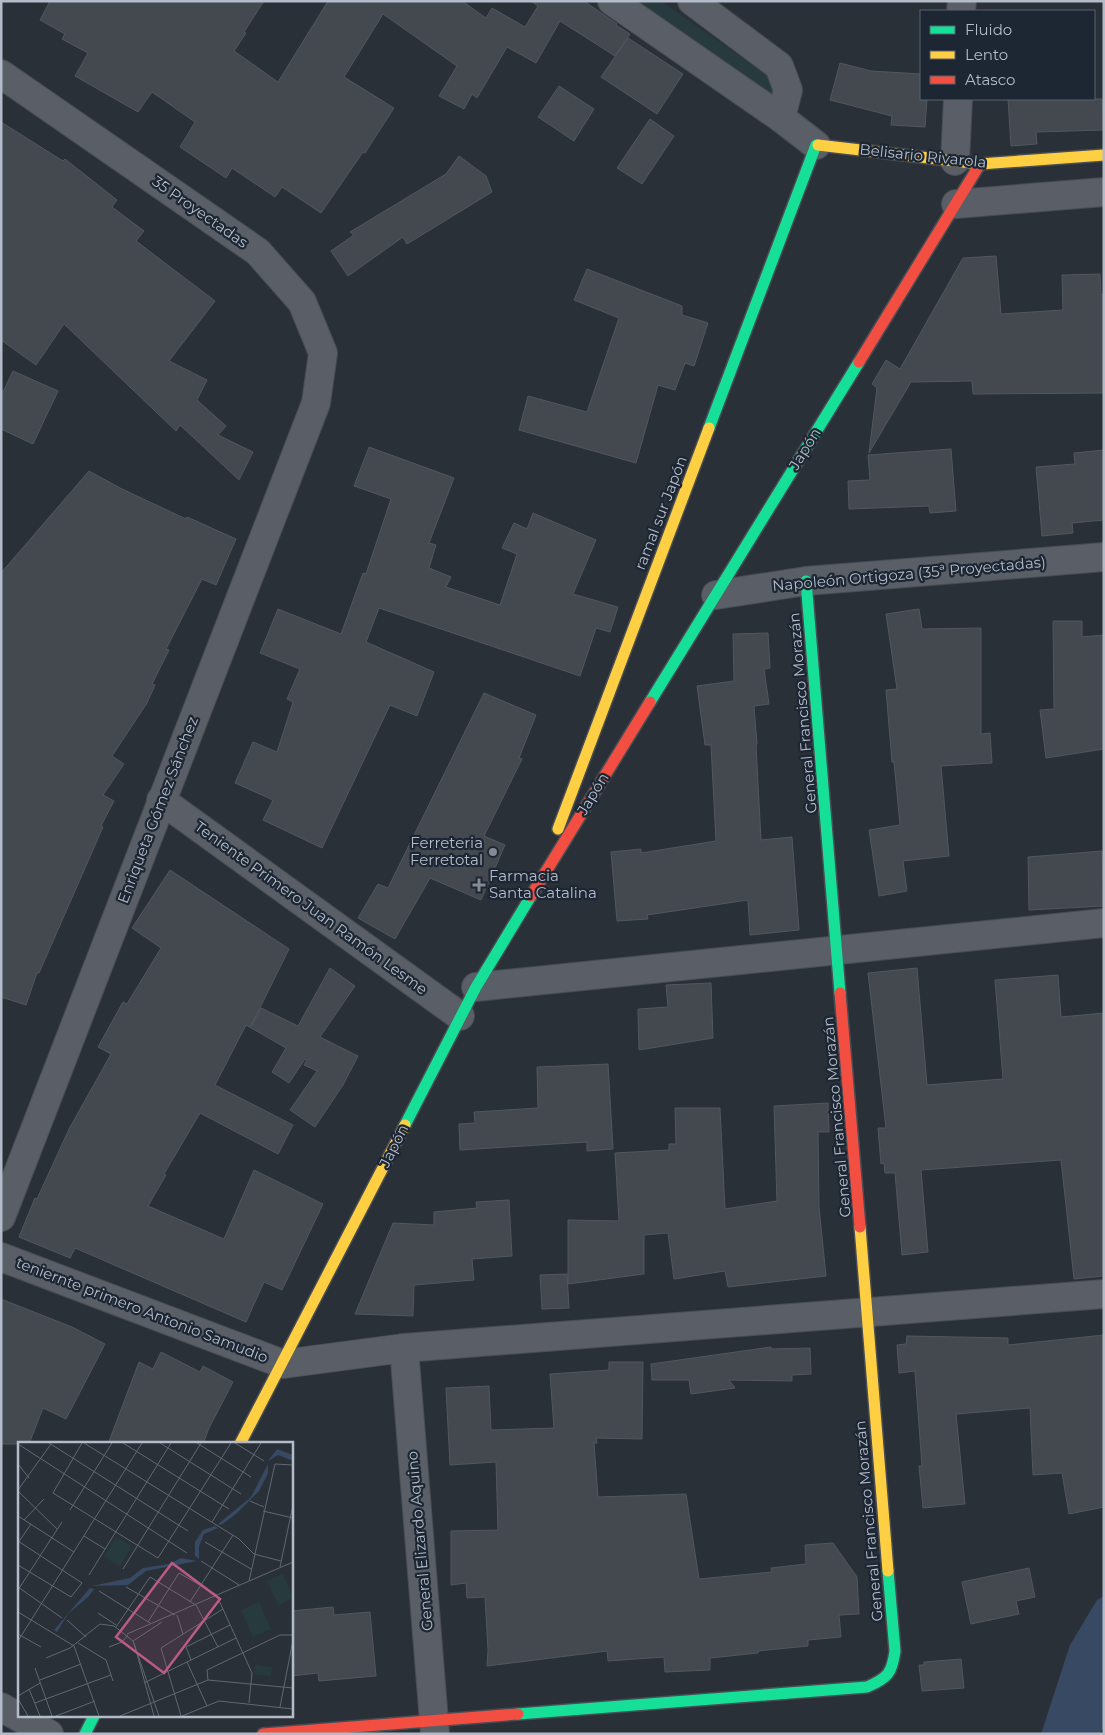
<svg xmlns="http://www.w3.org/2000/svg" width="1105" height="1735" font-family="Montserrat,sans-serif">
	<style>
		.green { fill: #273a3e }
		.water { fill: #384963 }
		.building { fill: #444950; stroke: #52575f }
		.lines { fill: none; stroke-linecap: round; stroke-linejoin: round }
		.street-casing { stroke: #484c53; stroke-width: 30 }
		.fast-casing { stroke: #484c53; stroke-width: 14 }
		.slow-casing { stroke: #484c53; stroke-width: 14 }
		.jam-casing { stroke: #484c53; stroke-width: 14 }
		.street { stroke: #5a5e66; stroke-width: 28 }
		.fast { stroke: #16e098; stroke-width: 11 }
		.slow { stroke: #ffcf43; stroke-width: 11 }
		.jam { stroke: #f24e42; stroke-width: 11 }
		.poi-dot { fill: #848b96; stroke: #1d2633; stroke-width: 2 }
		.labels { text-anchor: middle; stroke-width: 4.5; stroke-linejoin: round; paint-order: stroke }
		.street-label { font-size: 15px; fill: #b4bcc9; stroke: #1d2633 }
		.poi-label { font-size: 15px; fill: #b4bcc9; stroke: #1d2633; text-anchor: end }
		.inset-road { fill: none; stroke: #616872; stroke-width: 1 }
		.view { fill: #bc5a87; fill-opacity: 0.15; stroke: #bc5a87; stroke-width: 2.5 }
		.inset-edge { fill: none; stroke: #b4bcc9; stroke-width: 2.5 }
	</style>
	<rect width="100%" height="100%" fill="#2a3038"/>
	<path class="green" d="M631,1H661L774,80L775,95L770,96Z"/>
	<path class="water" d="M1104,1596V1727L1099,1734H1041L1070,1645L1097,1600Z"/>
	<g class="building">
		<path d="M50,1H264L244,32L246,33L234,51L278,82L328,1H462L486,18L492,8L525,27L538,6L531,1H584L617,24L616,25L630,34L615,56L560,21L536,63L507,47L477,98L472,94L464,109L439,96L457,66L383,14L344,77L394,108L365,153L363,152L321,213L282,187L275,197L232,168L226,178L180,147L195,122L152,92L138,112L75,76L88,53L62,39L65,34L40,20Z"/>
		<path d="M628,38L683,74L657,114L601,77Z"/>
		<path d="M840,63L871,71L921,74V99H927L925,127L891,125L892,116L830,100Z"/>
		<path d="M559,86L594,109L574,141L538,117Z"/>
		<path d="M1008,99H1102L1104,130L1036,132L1037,144L1011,146Z"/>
		<path d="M650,119L674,136L642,184L617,168Z"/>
		<path d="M1,122L63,161L65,159L117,200L112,207L144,231L136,241L215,301L169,361L207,380L197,400L226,426L218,435L253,452L239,480L180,425L176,431L64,324L36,365L1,340Z"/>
		<path d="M459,156L486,176L492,192L407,244L403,237L348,276L331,251L354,235L350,232L446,174Z"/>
		<path d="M996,256L1001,314L1063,310L1062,275L1100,274L1101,295L1104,294V393L973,394L972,381L911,382L869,453L877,388L872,384L886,360L900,369L963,258Z"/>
		<path d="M587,269L682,306V315L708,323L694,366L685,363L675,390L658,385L636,463L519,430L528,396L587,412L619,318L574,300Z"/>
		<path d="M13,371L58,391L33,444L1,429V396Z"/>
		<path d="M369,447L454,478L429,543L436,545L429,568L451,577L446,587L500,605L517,554L502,548L514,523L527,529L533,513L596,540L573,594L618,607L610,632L596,628L580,676L379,608L366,642L434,672L417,716L390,705L322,848L263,820L273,800L235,783L253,742L277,752L293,702L287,699L300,669L260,653L278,609L341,634L363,573L366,574L391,499L354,486Z"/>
		<path d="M951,449L956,511L930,513L929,506L849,509L848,481L870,480L868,455Z"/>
		<path d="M1104,450V520L1072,523L1073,533L1042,536L1036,467L1075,464L1074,453Z"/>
		<path d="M89,471L122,489L186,519L187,517L236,539L216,585L202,579L166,649L169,650L152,684L155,685L147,703L112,756L124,764L103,795L114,801L101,826L103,827L39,973H37L26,1005L1,997V573Z"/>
		<path d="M919,609L922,629L981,628V734L990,733L992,763L941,766L949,856L903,861L907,891L879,896L869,830L900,825L894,762H892L886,690L897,689L886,614Z"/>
		<path d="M1053,621H1082V637L1104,635V749L1046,758L1040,710L1054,709Z"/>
		<path d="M768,633L770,668L764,669L769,704L754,706L757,744L756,745L761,840L792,837L799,930L750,935L748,900L647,915L648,919L617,921L611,852L641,849V853L716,841L711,745H705L697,686L734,681L733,634Z"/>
		<path d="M484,693L536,715L519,758L522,759L484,836L505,845L481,900L430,878L395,939L358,918L378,884L388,888Z"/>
		<path d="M1102,851L1104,906L1029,910L1028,857Z"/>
		<path d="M170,870L289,949L251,1026L261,1008L298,1026L330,968L355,986L320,1037L358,1056L343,1085L315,1127L290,1110L317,1071L304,1065L307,1060L305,1059L289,1083L272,1072L286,1048L246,1025L215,1085L293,1125L278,1154L200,1113L164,1174L166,1175L148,1206L224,1239L254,1170L323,1204L282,1290L264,1282L246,1322L75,1248L70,1258L19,1237L35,1198L37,1199L69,1129L111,1054L98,1047L123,1002L127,1004L161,948L132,928Z"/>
		<path d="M917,968L927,1085L1003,1079L995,980L1058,975L1061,1017L1104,1013V1276L1074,1279L1061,1160L921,1170L928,1252L902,1255L895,1173H885L884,1163L881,1164L878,1128H886L868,973Z"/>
		<path d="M711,983L713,1038L639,1050L638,1009L668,1007L666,985Z"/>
		<path d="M608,1064L613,1149L587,1151V1142L460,1150L459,1124L475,1123L474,1112L538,1108L537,1067Z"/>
		<path d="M828,1103L829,1132H818L819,1207L826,1276L728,1287L725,1271L674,1279L668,1233L644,1235V1274L568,1284V1220L619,1221L615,1153L669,1150V1144H676L675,1108H720L725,1209L777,1201L774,1106Z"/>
		<path d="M509,1200L512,1256L472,1259L474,1280L414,1285L413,1316L355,1314L393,1223L434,1225V1212L477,1208L476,1202Z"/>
		<path d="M567,1274L569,1308L542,1309L540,1275Z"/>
		<path d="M1,1299L72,1327L105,1344L66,1419L43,1408L29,1444H1Z"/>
		<path d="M1104,1335V1507L1069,1514L1062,1473L1033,1475L1030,1408L956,1414L965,1504L923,1508L919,1466H922L915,1371L899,1373L897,1345L906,1344L907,1336L1008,1338V1345Z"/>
		<path d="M771,1347V1349L810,1348L811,1374L792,1375V1381L729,1380L735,1388L691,1394L689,1380H652L651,1364Z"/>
		<path d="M161,1352L200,1372L203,1366L233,1382L209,1428L203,1444H108L139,1362L153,1369Z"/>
		<path d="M609,1362H643L642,1439L596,1438L597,1443H594L598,1497L686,1494L699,1579L772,1572L771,1568L806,1564L805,1545L833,1543L857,1577L859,1614L839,1615L841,1637L808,1640V1646L758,1651V1653L710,1658V1670L665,1672L664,1657L608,1661L607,1651L487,1666L488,1650L485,1597L467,1598L466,1583L451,1585V1531L498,1530L496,1462L450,1465L446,1388L489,1386L491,1430L554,1428L550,1374L609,1370Z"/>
		<path d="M1029,1568L1035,1597L1016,1601L1019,1614L971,1624L962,1582Z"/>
		<path d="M333,1607L334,1615L370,1612L376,1676L319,1681L318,1673L291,1676V1611Z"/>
		<path d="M961,1659L964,1688L922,1691L919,1665H924V1662Z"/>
	</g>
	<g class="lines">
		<defs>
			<g id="street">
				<path d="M612,1L781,118L816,145"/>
				<path d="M692,1L779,66L788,90L781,118"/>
				<path d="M961,11L962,1"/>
				<path d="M1,74L258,252L302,302L323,353L316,403L1,1217"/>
				<path d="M955,161L958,99"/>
				<path d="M956,204L1104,192"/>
				<path d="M716,595L806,581L1104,557"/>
				<path d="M161,800L460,1016"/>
				<path d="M476,987L1104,923"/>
				<path d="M1,1257L283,1364L404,1348L1104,1294"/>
				<path d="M404,1348L435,1734"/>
				<path d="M1,1707L49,1734"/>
			</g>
			<g id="fast">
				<path d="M709,428L816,145H818"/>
				<path d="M806,581L840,993"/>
				<path d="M650,702L859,362"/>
				<path d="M405,1125L476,987L531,896"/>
				<path d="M518,1714L867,1687C888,1678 892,1673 895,1651L888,1571"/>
				<path d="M85,1734L94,1716"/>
			</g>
			<g id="slow">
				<path d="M818,145L980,164L1104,155"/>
				<path d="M558,829L709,428"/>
				<path d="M860,1227L888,1571"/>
				<path d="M240,1444L405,1125"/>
			</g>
			<g id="jam">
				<path d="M859,362L980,164"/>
				<path d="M531,896L650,702"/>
				<path d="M840,993L860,1227"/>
				<path d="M263,1734L518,1714"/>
			</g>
		</defs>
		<use href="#street" class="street-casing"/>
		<use href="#fast" class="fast-casing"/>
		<use href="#slow" class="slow-casing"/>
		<use href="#jam" class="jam-casing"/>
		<use href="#street" class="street"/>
		<use href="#fast" class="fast"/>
		<use href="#slow" class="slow"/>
		<use href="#jam" class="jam"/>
	</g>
	<g class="poi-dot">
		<circle cx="493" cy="852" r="5"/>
		<path d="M476.5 877.5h5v5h5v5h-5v5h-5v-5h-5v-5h5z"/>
	</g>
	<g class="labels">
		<g class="street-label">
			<text transform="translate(923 156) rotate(6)" y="5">Belisario Rivarola</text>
			<text transform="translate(200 212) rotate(35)" y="5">35 Proyectadas</text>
			<text transform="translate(805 449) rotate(-58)" y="5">Japón</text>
			<text transform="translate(661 513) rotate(-69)" y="5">ramal sur Japón</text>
			<text transform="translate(909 574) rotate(-5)" y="5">Napoleón Ortigoza (35ª Proyectadas)</text>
			<text transform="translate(803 713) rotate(-95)" y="5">General Francisco Morazán</text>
			<text transform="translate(593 794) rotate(-59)" y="5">Japón</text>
			<text transform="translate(158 810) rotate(-69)" y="5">Enriqueta Gómez Sánchez</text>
			<text transform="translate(311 908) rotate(36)" y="5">Teniente Primero Juan Ramón Lesme</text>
			<text transform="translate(837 1117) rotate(-95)" y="5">General Francisco Morazán</text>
			<text transform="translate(394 1146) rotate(-63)" y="5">Japón</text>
			<text transform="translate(142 1310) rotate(21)" y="5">teniernte primero Antonio Samudio</text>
			<text transform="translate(869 1521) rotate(-95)" y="5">General Francisco Morazán</text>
			<text transform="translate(420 1541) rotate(-95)" y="5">General Elizardo Aquino</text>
		</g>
		<g class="poi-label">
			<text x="483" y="848">Ferreteria<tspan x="483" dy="17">Ferretotal</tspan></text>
			<text x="489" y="881" text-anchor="start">Farmacia<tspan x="489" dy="17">Santa Catalina</tspan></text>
		</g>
	</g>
	<g transform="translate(18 1442)">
		<rect width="275" height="275" fill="#2a3038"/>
		<path d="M98,95L114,104L102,124L86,115ZM265,132L275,156L260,163L249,139ZM241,160L253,187L235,195L223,168ZM237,223L254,225L253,234L236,232Z" fill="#273a3e"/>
		<path d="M259,7L275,13V19L260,13L250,19ZM250,22V31L241,49L218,72L203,83L200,82L233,55ZM197,84L200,86L186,92L181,104V117L177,114V100L185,88ZM163,116L179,119L128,129L110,143L74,144L112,136L125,126L151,122ZM72,146L76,147L71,154L50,172L39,190L36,188Z" fill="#384963"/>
		<path class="inset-road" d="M31,1L170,89M64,1L35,51L140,116L213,1M66,1L221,97L236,112L263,119M105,1L211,67M142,1L223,52M179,1L233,35M217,1L246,19M0,2L169,111M0,22L11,36M0,48L33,2M0,49L39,87M232,59L246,65M52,68L94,1M245,69L275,76M0,74L56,110M6,78L26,57M194,80L243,1M66,94L87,107M0,99L64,141L53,155L0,123M187,100L233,127M0,101L13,82M183,119L221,143M262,125L275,63M105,127L183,1M71,133L153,1M231,139L257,22L275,23M0,145L44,176M108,145L157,173M0,148L44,80M81,149L132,181M199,154L234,231L231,261M172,160L215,93M0,170L56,204L81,274M80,171L98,183M159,173L165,192M49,178L68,195M130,180L161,131L199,153M98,185L132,135L178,163L200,205M0,192L23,205M109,192L275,120M0,199L124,1M115,199L144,180M60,201L88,218L95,239M116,201L136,274M91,205L104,200L110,193M28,216L52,206L82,182L96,184L115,199L141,274M173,218L168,205L212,183M169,220L189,264M17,226L34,274M22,238L63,222M190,238L189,228L262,193H275M126,241L218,196M11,247L22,274M0,254L22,241M0,257L10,274M17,261L93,233M262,265L275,198M38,274L77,259M102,274L190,238L275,246M163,274L143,206L205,167M164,274L201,259L275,267"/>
		<path class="view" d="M154,121L202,157L146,231L98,195Z"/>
		<rect width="275" height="275" class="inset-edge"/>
	</g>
	<rect width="1105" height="1735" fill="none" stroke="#b4bcc9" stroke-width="5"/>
	<rect x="920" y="10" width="175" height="90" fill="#1d2633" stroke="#59626f"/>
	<rect x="930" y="26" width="25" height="8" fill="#16e098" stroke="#59626f"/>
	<text x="965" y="35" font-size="15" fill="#b4bcc9">Fluido</text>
	<rect x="930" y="51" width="25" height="8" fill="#ffcf43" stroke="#59626f"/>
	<text x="965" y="60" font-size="15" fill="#b4bcc9">Lento</text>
	<rect x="930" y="76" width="25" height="8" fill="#f24e42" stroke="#59626f"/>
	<text x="965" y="85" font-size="15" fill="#b4bcc9">Atasco</text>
</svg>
